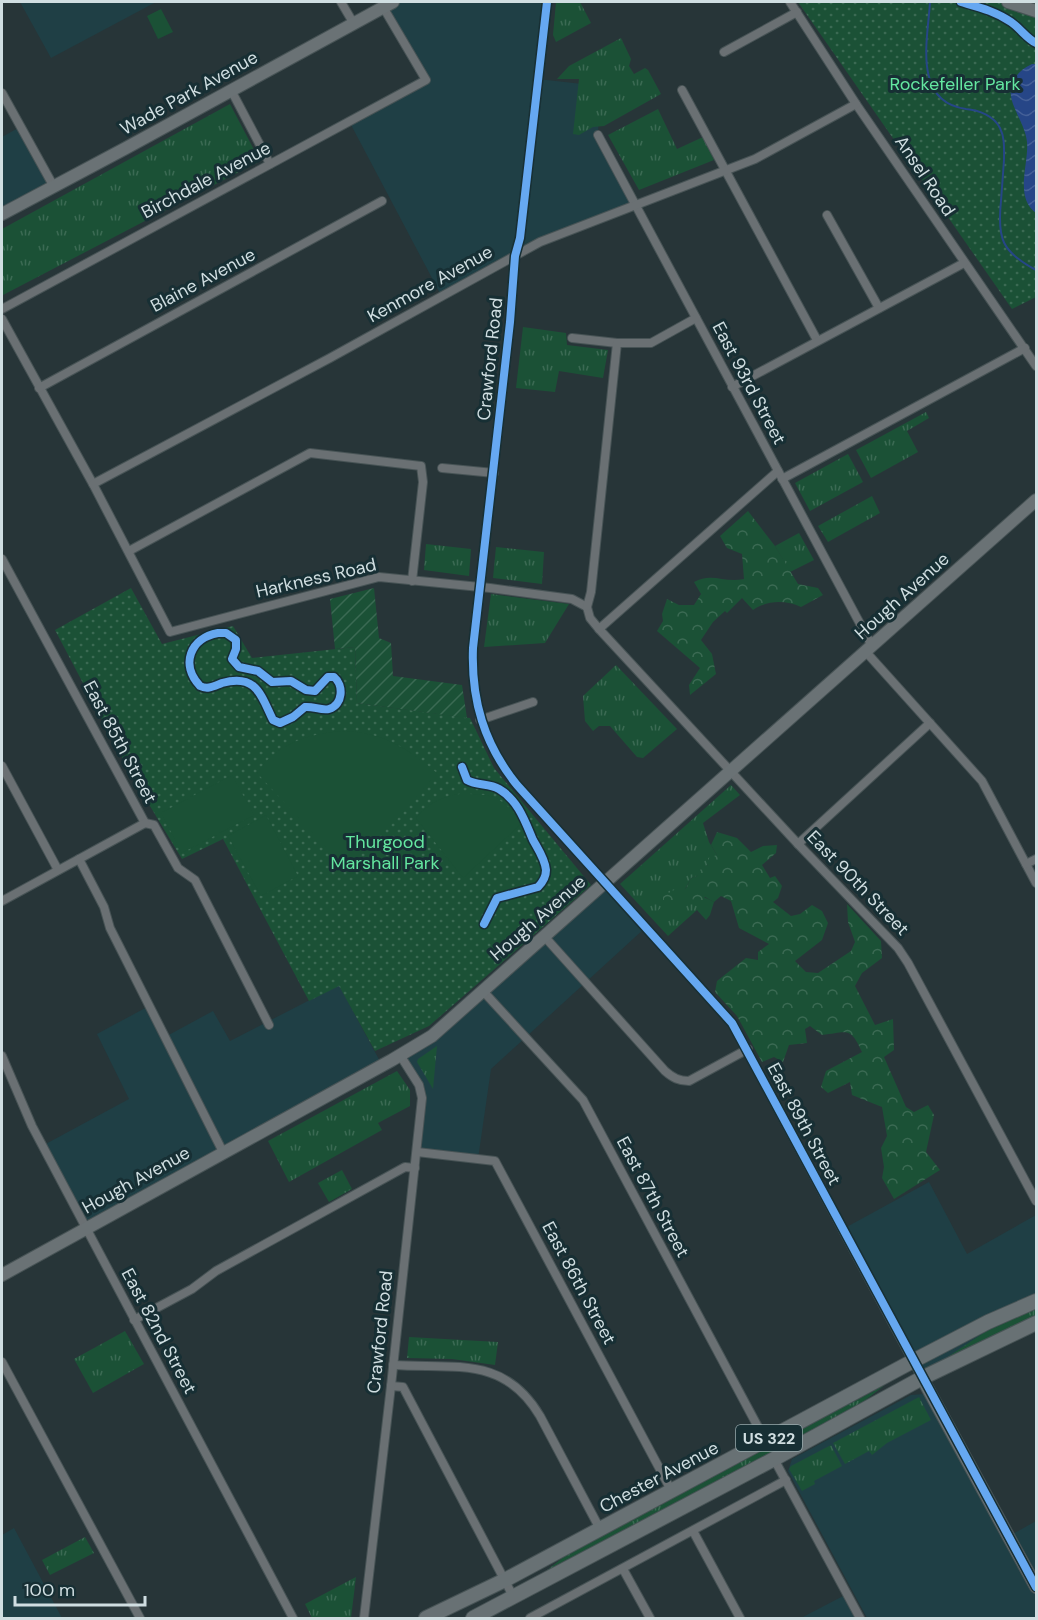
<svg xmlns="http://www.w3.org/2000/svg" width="1038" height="1620" font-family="'DM Sans',sans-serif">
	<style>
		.built { fill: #1f3f45 }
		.grass { fill: url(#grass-tufts) }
		.forest { fill: url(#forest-crowns) }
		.park { fill: url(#park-dots) }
		.garden { fill: url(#garden-furrows) }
		.pitch { fill: #1b5136 }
		.water { fill: url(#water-waves) }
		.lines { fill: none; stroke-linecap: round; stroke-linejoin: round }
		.stream { stroke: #264687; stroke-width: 2 }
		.street-casing { stroke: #475355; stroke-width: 10 }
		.secondary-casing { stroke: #475355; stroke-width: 14 }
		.primary-casing { stroke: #475355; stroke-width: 16 }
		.street { stroke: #6a7073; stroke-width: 8 }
		.secondary { stroke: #6a7275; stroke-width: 12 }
		.primary { stroke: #687174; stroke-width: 14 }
		.cycleway-casing { stroke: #172f34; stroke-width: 11 }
		.cycleway { stroke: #66a8f1; stroke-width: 8 }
		.labels { text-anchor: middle; stroke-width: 6; stroke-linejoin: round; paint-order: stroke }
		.shield { fill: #172f34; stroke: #98aaad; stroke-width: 1.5 }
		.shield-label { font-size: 16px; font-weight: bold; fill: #d0dee1 }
		.park-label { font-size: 18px; fill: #64e7a0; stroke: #172f34 }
		.street-label { font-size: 18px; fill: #d0dee1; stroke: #172f34 }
	</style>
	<defs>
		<pattern id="grass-tufts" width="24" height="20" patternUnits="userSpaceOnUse" patternTransform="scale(1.5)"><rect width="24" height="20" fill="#1b5136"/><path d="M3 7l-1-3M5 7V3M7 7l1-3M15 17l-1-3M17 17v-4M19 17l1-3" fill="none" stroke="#3b6a53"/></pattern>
		<pattern id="forest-crowns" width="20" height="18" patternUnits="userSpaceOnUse" patternTransform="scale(1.5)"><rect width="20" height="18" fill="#1b5136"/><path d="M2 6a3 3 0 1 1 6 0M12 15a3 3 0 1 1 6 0" fill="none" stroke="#3b6a53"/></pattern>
		<pattern id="park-dots" width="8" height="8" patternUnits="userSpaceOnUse" patternTransform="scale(1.5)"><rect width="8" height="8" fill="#1b5136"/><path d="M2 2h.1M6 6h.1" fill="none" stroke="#3b6a53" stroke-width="1.8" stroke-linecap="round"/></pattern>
		<pattern id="garden-furrows" width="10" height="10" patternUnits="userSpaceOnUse" patternTransform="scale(1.5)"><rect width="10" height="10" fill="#1b5136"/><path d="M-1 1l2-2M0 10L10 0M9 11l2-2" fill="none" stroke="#3b6a53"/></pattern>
		<pattern id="water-waves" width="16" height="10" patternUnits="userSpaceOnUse" patternTransform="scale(1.5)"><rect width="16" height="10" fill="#264687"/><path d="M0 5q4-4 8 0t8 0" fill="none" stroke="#446098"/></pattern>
	</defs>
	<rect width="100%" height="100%" fill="#273538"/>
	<g class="built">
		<path d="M20,2H156L51,58Z"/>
		<path d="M393,2H547L538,79L600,86L598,135L636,206L540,242L442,297L349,121L425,79L383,7Z"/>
		<path d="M20,127L54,187L2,214V137Z"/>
		<path d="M605,884L645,928L491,1069L478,1159L417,1152L422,1098L400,1055Z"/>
		<path d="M339,985L382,1065L86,1229L42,1146L129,1099L97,1034L149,1006L165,1037L213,1011L230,1041Z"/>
		<path d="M929,1182L967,1254L1036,1215V1323L922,1378L843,1229Z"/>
		<path d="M924,1394L1004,1539L1036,1521V1618H867L788,1471L792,1459L911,1395Z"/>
		<path d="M14,1528L62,1618H2V1535Z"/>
		<path d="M847,1594L860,1618H801Z"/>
	</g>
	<g class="grass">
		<path d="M556,2H580L591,23L556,42L553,35Z"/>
		<path d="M621,38L631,59L629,66L634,74L645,68L648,70L661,94L604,126L593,127L579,135L573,134L579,79H557L569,66Z"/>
		<path d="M230,104L260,161L3,295L2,229Z"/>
		<path d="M658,109L677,149L703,137L714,160L639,190L608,135Z"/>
		<path d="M523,327L566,333L567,345L608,350L603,378L559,371L555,392L516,388Z"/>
		<path d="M926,412L929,418L907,431L918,452L871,478L856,450Z"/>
		<path d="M848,454L863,482L810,511L795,483Z"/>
		<path d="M872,496L880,513L828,542L818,526Z"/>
		<path d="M799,533L814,560L790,572L775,546Z"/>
		<path d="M426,544L471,549L469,576L424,570Z"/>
		<path d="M496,547L544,552L542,584L493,578Z"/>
		<path d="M491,594L569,604L545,643L484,647Z"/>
		<path d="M616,665L677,729L643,758L637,757L610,726H599L593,731L585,721L583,696Z"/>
		<path d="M731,785L740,795L703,823L709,842L717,855L697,876L691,878C686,889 679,897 674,908C690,900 697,891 714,902L710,915L706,920L697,910L668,936L620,884Z"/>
		<path d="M437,1046L433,1089L417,1062L418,1059Z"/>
		<path d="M397,1071L410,1090V1106L378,1123L382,1130L289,1182L268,1141Z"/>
		<path d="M342,1170L352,1189L329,1202L318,1183Z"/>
		<path d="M1036,1308V1315L950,1357L949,1356L985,1332Z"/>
		<path d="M125,1331L144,1364L93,1393L74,1359Z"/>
		<path d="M409,1337L498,1342L495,1365L452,1359L407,1358Z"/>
		<path d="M885,1385L854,1409L547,1573L546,1571L566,1555Z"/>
		<path d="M919,1397L931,1420L887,1443L872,1455L869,1451L845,1464L833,1443Z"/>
		<path d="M831,1445L842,1466L814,1481L815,1484L802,1491L789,1469L791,1466Z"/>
		<path d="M85,1537L94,1553L50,1575L42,1560Z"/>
		<path d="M356,1577L351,1618H312L305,1604Z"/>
	</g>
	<g class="forest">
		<path d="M748,511L775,546L798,584L818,588L823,595L801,607C786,600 767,600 753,610L742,598L727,613L725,611L713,622L701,640L712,654L716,674L690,695L689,685L700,668L657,631L663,621L662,614L667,599L679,605H694L701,594L694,582C712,572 723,583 744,579L742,554L727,548L720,536Z"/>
		<path d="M717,832L737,838L751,852L763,846L777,845L776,853L762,865L770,878L775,876L782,886L778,898L773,902L791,916L800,914L812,905L822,911L828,923L822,940L795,961L806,972L818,973L851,951L855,942L848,922L847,904L881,941L882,958L862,973L855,986L875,1025L893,1019L894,1050L884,1057L906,1107L914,1112L928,1105L934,1115L926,1152L940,1170L894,1199L882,1178L884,1167L881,1148L887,1136L882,1107L852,1095L850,1082L828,1093L821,1087L826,1071L862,1052C850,1026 848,1032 822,1035L810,1026L805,1029L807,1043L789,1045L783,1062L774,1057L762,1062L737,1016L715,992L717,981L746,958L758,960V952L769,944L739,928L731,901L721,896L714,902L705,897L700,904L695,902L693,898L690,904C677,903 673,911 667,921L662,919L658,910L663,907V896L676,889L681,892L686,888L691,878L697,876L702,867L708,865V858L717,855L711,845Z"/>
	</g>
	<g class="park">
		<path d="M798,2H1036V297L1012,309Z"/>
		<path d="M131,588L162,644L233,626L252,658L355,647L357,703L470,718L494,768L591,885L429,1026L375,1051L339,986L309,1001L223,839L182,859L133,778L55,630Z"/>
	</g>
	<path class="garden" d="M374,588L379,638L391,643L393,676L462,685L467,718L357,703L355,647L335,649L330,599Z"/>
	<g class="pitch">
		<path d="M161,9L173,32L158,39L147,16Z"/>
		<path d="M344,731C385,733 406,748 437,773L396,820L350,861H339L257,773C277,743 311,733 344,731Z"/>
		<path d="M232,775L254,815L182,853L161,813Z"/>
		<path d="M460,794C495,794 499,796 523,822L463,878L416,818C427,804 442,796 460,794Z"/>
		<path d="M266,815L298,876L261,896L228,836Z"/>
	</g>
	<path class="water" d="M1032,64H1036V213C1014,197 1029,164 1027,142C1025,122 1008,105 1011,88C1013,77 1021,69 1032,64Z"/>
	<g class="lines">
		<path class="stream" d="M930,2C928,38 912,102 966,109C979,110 994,116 1000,128C1005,138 1004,149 1004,160C1003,173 1002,187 1001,201C997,239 1002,252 1036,270"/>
		<defs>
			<g id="street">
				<path d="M341,2L354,24"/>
				<path d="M547,2L520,238L515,256L510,322L473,648C471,700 484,744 517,785L732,1023L922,1378"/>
				<path d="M790,2L856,104L1036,366"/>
				<path d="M724,52L797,12"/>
				<path d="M231,90L270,164"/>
				<path d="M682,90L817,340"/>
				<path d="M2,93L54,187"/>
				<path d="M598,135L872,646"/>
				<path d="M827,215L879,308"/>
				<path d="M2,309L426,80L383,7"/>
				<path d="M2,319L93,484L170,632L379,577L490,588L572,599L587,607L590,618L599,629L798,844L898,948L908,963L1036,1201"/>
				<path d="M572,338L617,343H651L696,318"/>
				<path d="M732,387L964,263"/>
				<path d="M39,388L382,201"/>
				<path d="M442,468L494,473"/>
				<path d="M782,479L1025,348"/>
				<path d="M93,484L330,358L540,242L755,159L856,104"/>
				<path d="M129,551L310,453L421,466L423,482L412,581"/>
				<path d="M2,559L145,823L154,825L178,868L195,880L269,1025"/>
				<path d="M587,607L591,592L617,343"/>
				<path d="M599,629L778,471"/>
				<path d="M866,652L982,781L1036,883"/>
				<path d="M480,720L533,702"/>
				<path d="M2,766L58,870"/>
				<path d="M798,844L930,723"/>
				<path d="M79,859L104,907L110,928L223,1152"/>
				<path d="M1026,864L1036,859"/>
				<path d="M2,901L145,823"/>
				<path d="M544,936L665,1071C673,1078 679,1081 689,1081L748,1049"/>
				<path d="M483,991L583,1100L765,1440"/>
				<path d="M2,1056L32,1126L293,1618"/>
				<path d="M417,1152L495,1161L671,1490"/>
				<path d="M134,1320L192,1289L216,1271L405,1167L415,1168"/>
				<path d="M2,1362L140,1618"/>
				<path d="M393,1365C454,1369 504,1355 540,1416L600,1529"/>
				<path d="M391,1386L403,1387L514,1598"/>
				<path d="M774,1459L860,1618"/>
				<path d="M693,1531L740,1618"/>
				<path d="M623,1569L650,1618"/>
				<path d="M364,1618L391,1386L422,1098L419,1085L400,1055"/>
				<path d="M530,1618L786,1480"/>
			</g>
			<g id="secondary">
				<path d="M1008,2L1036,11"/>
				<path d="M2,214L126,148L393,2"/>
				<path d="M2,1275L392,1060L432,1036L1036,500"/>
				<path d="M922,1378L1036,1587"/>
			</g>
			<g id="primary">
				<path d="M426,1618L505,1580L913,1361L988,1322L1036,1301"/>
				<path d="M473,1618L774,1459L922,1378L1036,1323"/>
			</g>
		</defs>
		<use href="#street" class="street-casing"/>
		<use href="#secondary" class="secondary-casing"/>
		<use href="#primary" class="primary-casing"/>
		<use href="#street" class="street"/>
		<use href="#secondary" class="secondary"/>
		<use href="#primary" class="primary"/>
		<defs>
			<g id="cycleway">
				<path d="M547,2L520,238L515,256L510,322L473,648C471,700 484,744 517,785L732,1023L1036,1587"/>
				<path d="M961,2C978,7 995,11 1011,22C1021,29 1026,38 1036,43"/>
				<path d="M218,633H226L236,640V649L232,659L239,667L258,671L272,682L291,681L306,690L315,691L328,677H334C344,685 343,705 329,709C322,711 313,706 305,707L293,717L280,723L273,720C261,696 257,673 222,683C214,686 208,690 200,686C180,665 190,638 218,633Z"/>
				<path d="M462,767L467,780C477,786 489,783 499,789C518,800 525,821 533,840C538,849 545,859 546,870C546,877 543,882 538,887L497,898L484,924"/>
			</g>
		</defs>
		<use href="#cycleway" class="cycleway-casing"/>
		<use href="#cycleway" class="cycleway"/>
	</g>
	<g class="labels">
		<rect class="shield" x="736" y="1425" width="66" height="26" rx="4.5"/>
		<g class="shield-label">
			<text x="769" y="1444">US 322</text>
		</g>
		<g class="park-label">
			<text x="955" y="90">Rockefeller Park</text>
			<text x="385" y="848">Thurgood<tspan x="385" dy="21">Marshall Park</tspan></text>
		</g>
		<g class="street-label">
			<text transform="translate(189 93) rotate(-29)" y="6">Wade Park Avenue</text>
			<text transform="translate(925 176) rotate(56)" y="6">Ansel Road</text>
			<text transform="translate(206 180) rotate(-28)" y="6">Birchdale Avenue</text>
			<text transform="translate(203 280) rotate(-28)" y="6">Blaine Avenue</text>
			<text transform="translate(430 284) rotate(-29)" y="6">Kenmore Avenue</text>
			<text transform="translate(490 359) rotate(-84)" y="6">Crawford Road</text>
			<text transform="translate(749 383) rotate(62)" y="6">East 93rd Street</text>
			<text transform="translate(316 578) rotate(-13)" y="6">Harkness Road</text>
			<text transform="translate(902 596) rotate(-42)" y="6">Hough Avenue</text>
			<text transform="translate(120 742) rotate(62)" y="6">East 85th Street</text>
			<text transform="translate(858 883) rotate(46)" y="6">East 90th Street</text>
			<text transform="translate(538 918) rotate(-41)" y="6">Hough Avenue</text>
			<text transform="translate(804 1124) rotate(62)" y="6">East 89th Street</text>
			<text transform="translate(136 1180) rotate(-29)" y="6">Hough Avenue</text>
			<text transform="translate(653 1197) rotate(62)" y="6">East 87th Street</text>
			<text transform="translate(579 1283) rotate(62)" y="6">East 86th Street</text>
			<text transform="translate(159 1331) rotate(62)" y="6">East 82nd Street</text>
			<text transform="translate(380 1332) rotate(-84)" y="6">Crawford Road</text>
			<text transform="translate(659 1477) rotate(-28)" y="6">Chester Avenue</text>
		</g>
	</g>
	<rect width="1038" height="1620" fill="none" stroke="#d0dee1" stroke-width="6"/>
	<path d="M15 1596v9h130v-9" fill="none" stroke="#d0dee1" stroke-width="3"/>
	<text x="24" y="1596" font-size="18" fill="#d0dee1" stroke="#172f34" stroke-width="4.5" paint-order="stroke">100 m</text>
</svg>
